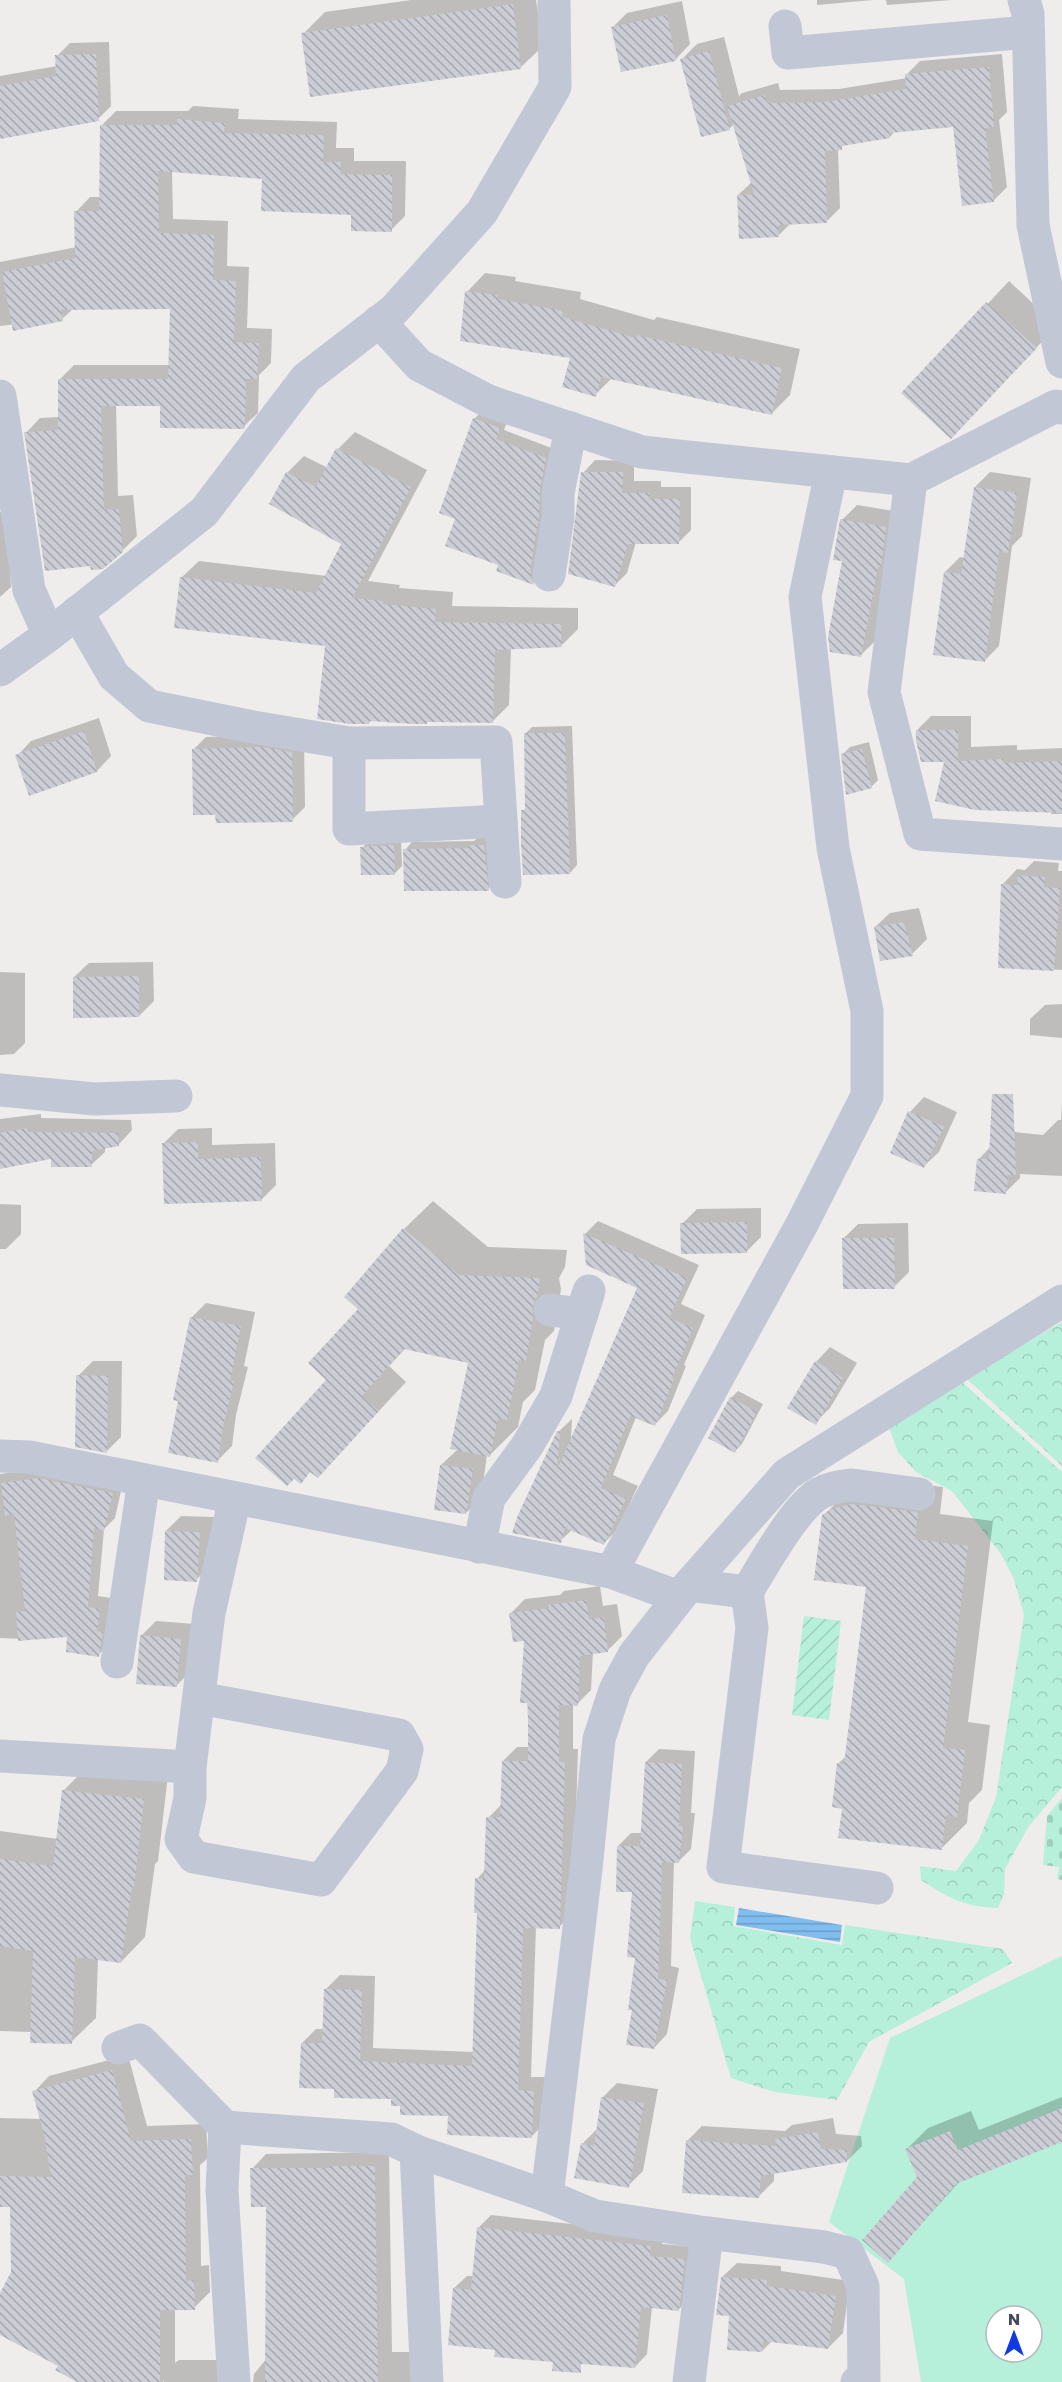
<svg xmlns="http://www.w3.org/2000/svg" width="1062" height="2382" font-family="Poppins,sans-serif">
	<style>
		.green { fill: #b6f0db; fill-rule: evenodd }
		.forest { fill: url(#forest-crowns) }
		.cemetery { fill: url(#cemetery-stones) }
		.garden { fill: url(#garden-furrows) }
		.water { fill: url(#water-rules) }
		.shadow { fill: #0003 }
		.building { fill: url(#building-back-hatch) }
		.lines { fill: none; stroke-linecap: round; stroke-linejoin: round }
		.minor { stroke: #c1c7d5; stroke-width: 33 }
	</style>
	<defs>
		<pattern id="forest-crowns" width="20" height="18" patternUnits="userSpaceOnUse" patternTransform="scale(1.5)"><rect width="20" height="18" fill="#b6f0db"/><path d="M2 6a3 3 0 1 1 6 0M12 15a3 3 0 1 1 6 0" fill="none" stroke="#9ecfbe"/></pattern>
		<pattern id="cemetery-stones" width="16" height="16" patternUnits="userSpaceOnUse" patternTransform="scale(1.5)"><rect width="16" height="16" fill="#b6f0db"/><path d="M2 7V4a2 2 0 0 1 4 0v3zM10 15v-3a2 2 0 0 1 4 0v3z" fill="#9ecfbe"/></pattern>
		<pattern id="garden-furrows" width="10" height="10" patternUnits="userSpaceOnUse" patternTransform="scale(1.5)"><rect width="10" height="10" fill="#b6f0db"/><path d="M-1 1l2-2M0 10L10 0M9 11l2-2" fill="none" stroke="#9ecfbe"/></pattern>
		<pattern id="water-rules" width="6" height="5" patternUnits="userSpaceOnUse" patternTransform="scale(1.5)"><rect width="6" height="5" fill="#81bef0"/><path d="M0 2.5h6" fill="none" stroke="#6b9cc5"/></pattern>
		<pattern id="building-back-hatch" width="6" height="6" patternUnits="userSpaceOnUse" patternTransform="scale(1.5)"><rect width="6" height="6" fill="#cbccd4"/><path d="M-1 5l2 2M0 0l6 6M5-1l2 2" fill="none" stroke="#a6a8af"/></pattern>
	</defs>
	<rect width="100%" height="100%" fill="#efecec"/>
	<path class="green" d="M1062,1956V2382H921L904,2279L829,2222L890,2038ZM996,2316H1032V2352H996Z"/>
	<g class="forest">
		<path d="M1062,1322V1466L966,1378Z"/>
		<path d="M961,1381L1062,1472V1787L1029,1826L1005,1869L1004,1894L998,1908C965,1907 948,1898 921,1880L920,1866L956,1871L979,1840L996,1797L1024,1615L1014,1579L1001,1554L952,1491L916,1472L898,1452L889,1428Z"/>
		<path d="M695,1901L735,1907L733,1926L842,1945L845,1925L1003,1949L1012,1963L869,2042L837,2100L774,2092L731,2078L690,1938Z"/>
	</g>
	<path class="cemetery" d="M1062,1798V1880L1057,1879L1059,1867L1043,1865L1047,1816Z"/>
	<path class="garden" d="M804,1616L841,1621L829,1720L792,1715Z"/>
	<path class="water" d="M739,1908L842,1925L840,1942L736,1925Z"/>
	<g class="shadow">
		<path d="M411,0H536L543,46L521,67L303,34L325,12Z"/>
		<path d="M817,0H873L817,5Z"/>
		<path d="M886,0H952L887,5Z"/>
		<path d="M682,1L690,44L676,59L612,28L627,13Z"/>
		<path d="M724,37L739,96L742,93L778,83L780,90L839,89L907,78L906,75L920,61L1002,54L1007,112L999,120L1007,187L993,201L954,125L895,131L890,137L846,144L838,149L840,208L827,221L791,223L778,236L738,195L752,182L734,124L729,129L682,59L697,44Z"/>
		<path d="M109,42L111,106L98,119L0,137V76L57,66V56L70,43Z"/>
		<path d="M193,106L239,109L238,119L337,122L336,148H354V161H406L405,216L391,230L264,177L172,171L173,219L228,221L227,266L249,267L247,328L272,329L271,363L259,375L258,413L243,427L162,405H116L118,496L133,495L137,536L122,551L26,433L40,418L59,417V380L74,365H170L171,307L73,309L62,319L0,326V262L77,247L76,212L90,197H101L102,125L116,111H188Z"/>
		<path d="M485,273L516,277L515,281L581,292L580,299L654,320L657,317L800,349L790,395L771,414L612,378L595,395L572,357L467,292Z"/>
		<path d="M1009,281L1057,326L972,415L904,393Z"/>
		<path d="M483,410L508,419L504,430L554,449L542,575L533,583L500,564L457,518L474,419Z"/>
		<path d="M355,432L427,470L368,581L400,585L399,588L453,592L452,606L578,608V629L561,646L511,648L509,705L492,722L372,719L369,723L326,645L181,578L199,561L327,576L343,544L287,473L304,456L328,468L338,449Z"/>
		<path d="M595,460L634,461V481H661V487H691V530L679,542H636L627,573L615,585L583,473Z"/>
		<path d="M990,472L1031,478L1022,536L1012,546L999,646L984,661L945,572L960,557L965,558L975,487Z"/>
		<path d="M857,505L900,512L875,641L860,656L844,560L842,520Z"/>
		<path d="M0,512H14L10,571L11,587L0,597Z"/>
		<path d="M931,716H971V747L1017,745V750L1062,748V814H1051V811L946,761L917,730Z"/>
		<path d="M99,718L111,756L97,771L30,794L17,756L31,741Z"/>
		<path d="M572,726L577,865L570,873L523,811L527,807L525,734L532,727Z"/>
		<path d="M274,735L304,740L305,807L292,820L193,750L206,737Z"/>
		<path d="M869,742L878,780L871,787L843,754L850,747Z"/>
		<path d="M477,838H491L495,882L488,889L405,850L412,842L474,841Z"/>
		<path d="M401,839L402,866L395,873L362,848L369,841Z"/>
		<path d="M1034,861L1059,863L1058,871H1062V970L1000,967L1003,884L1017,869L1025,870Z"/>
		<path d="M919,908L927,939L912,954L875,927L890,913Z"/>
		<path d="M153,962L154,1001L139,1016L74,977L89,963Z"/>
		<path d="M0,972L25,973V1043L14,1054L0,1055Z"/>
		<path d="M1062,1004V1038L1030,1035V1019L1045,1005Z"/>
		<path d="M924,1097L957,1112L939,1152L924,1166L910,1112Z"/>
		<path d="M1062,1102V1176L1020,1174V1178L1005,1193L979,1159L1005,1131L1043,1135L1058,1120H1061Z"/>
		<path d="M41,1114V1118L131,1120L132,1130L119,1144L105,1147V1152L91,1165L53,1157L0,1168V1119Z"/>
		<path d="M212,1128V1145L275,1143L276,1185L261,1200L163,1144L178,1129Z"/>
		<path d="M433,1201L488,1247L567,1250L565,1267L559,1278L561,1289L554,1331L545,1340L535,1390L523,1402L518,1427L490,1455H487L481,1498L466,1513L441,1465L458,1449L470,1361L406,1348L389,1366L406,1382L318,1476L311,1471L300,1482L328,1380L360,1309L404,1229Z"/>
		<path d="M0,1204L21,1205V1234L6,1249H0Z"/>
		<path d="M761,1208V1237L746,1252L682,1224L697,1209Z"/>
		<path d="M598,1221L699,1265L681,1304L705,1315L684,1365L686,1366L668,1411L655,1424L636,1417L613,1475L638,1486L617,1530L604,1543L572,1530L560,1541L514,1532L558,1432L572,1419L571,1441L639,1287L587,1264L585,1234Z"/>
		<path d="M908,1223L909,1272L894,1287L843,1239L858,1224Z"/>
		<path d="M206,1303L255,1312L244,1366L248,1367L236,1415L232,1446L217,1461L180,1400L192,1317Z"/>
		<path d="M830,1347L857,1363L830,1408L815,1423L816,1362Z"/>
		<path d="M93,1361H122L121,1437L106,1452L78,1376Z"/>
		<path d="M738,1391L763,1404L742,1444L735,1451L731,1398Z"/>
		<path d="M50,1467L123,1482L115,1518L104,1529L98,1596L111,1598L110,1644L98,1655L69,1636L25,1639L0,1638V1474Z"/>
		<path d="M878,1479L943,1487L940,1514L993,1521L968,1722L990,1725L982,1790L969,1803L967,1823L941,1849L844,1807L838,1764L847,1755L868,1585L823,1516L849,1490Z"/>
		<path d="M181,1516L214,1517L211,1565L196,1580L166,1531Z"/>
		<path d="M600,1586L603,1606L617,1604L622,1636L608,1650L593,1652L591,1690L577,1704H573V1749H578L573,1913L559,1927L536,1926L531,2077H547L546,2122L532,2136L449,2114L401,2105L392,2098L335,2088L302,2043L316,2029H324L326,1989L340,1975L375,1976L373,2048L474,2052L478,1911L477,1879L485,1870L488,1818L502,1804L503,1761L517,1747H529L525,1639L511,1613L525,1599L560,1595L564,1591Z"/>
		<path d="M156,1621L195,1624L191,1671L176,1686L141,1636Z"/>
		<path d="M659,1749L695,1751L691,1813H695L691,1849L678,1862L674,1861L671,1966L679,1968L667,2034L654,2048L634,2009L636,1956L634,1891L618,1846L631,1833H642L646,1762Z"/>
		<path d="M88,1766L168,1775L158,1861L155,1864L145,1937L121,1962L98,1958L96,2018L71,2042L32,2032L0,2031V1831L58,1839L63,1791Z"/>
		<path d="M128,2055L147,2126L206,2124L208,2158L200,2165L201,2266L209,2265L210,2292L194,2308H175V2363L179,2360H229L237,2382H164V2380L163,2382H80L60,2365L0,2334V2296L13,2272L12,2205H0V2118L41,2119L34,2092L49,2076Z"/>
		<path d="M617,2083L658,2089L643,2171L628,2186L582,2144L597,2129L602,2098Z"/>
		<path d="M1062,2097V2140L960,2181L888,2261L918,2177L907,2149L928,2128L971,2111L979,2130Z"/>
		<path d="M833,2118L836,2134L861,2136L862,2146L847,2161L774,2172V2181L759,2196L687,2141L702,2126L785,2131L792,2125Z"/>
		<path d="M389,2152L392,2352H410L411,2382H253L254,2374L267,2358L268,2206L252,2169L266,2154Z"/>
		<path d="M491,2215L663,2234L662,2244L697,2247L691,2297L678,2310L652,2307L647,2354L635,2367L496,2348L454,2288L467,2276H473L478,2228Z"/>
		<path d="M737,2263L781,2266V2271L850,2281L843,2333L828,2348L772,2341L762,2351L731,2315L722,2277Z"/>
	</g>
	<g class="building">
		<path d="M513,4L521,69L310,97L301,33Z"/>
		<path d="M667,15L676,61L621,72L611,27Z"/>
		<path d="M709,51L730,130L701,137L680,59Z"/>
		<path d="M96,54L99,121L0,139V86L56,76L55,55Z"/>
		<path d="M989,67L994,127L985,128L994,202L962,206L953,127L889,133L890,138L842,146V150L825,151L827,223L778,225L779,237L739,239L737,195L754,194L727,106L765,95L767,103L824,102L906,89L905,74Z"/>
		<path d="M177,119L225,123L224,133L324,135L323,162H341L340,174L392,175V232L351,231V215L261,211L262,179L158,171L159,233L214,235L213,280L236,281L234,342L259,343L257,379H246L245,427L244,429L160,428V406H101L104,510L119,509L123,552L103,569L91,570L90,566L45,571L24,432L58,430V379H168L170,309L61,310L63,321L13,331L2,272L75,258L74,211H99L100,125H177Z"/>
		<path d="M465,291L498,295V299L563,311L562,317L636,338L637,335L782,368L772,415L601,377L596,397L562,387L570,358L460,341Z"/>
		<path d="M986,302L1037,348L951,439L901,393Z"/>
		<path d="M473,418L500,428L496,439L546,458L540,490L539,516L530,572L534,585L496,571L498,565L445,546L455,519L439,513Z"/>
		<path d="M336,448L411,487L352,598L383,601V604L436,609L435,622L561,624L562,647L495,650L493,723L427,722V724H413L370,721L369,724H350L317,719L325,646L174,628L180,577L316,593L341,544L269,504L286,472L316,487Z"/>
		<path d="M581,472H623L622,493H649V499H680L679,544H628L615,587L568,574Z"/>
		<path d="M974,487L1017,493L1008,553L999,551L985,662L933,655L944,572L961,574Z"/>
		<path d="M840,519L886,527L881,567H878L861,657L830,652L828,637L842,561L833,560Z"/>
		<path d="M916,730H958V761L1003,759V763L1062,761V813L975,810L935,801L944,762H921L916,741Z"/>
		<path d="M84,731L97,772L29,796L15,755Z"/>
		<path d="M524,733H565L570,874L523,875L521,844V810H525Z"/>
		<path d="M261,747L292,752L293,822L216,823L215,815H193L192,749Z"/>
		<path d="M862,749L872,788L846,795L841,754Z"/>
		<path d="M394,845L395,875H361L360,847Z"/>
		<path d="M468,845H484L489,891H404L403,849L468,848Z"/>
		<path d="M1018,875L1045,877L1044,887L1060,888L1054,971L998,968L1001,884L1017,885Z"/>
		<path d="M904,922L913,956L880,961L874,927Z"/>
		<path d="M139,976V1017L73,1018V977Z"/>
		<path d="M992,1094H1013L1016,1175H1008L1006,1194L974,1191L977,1159L989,1158Z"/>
		<path d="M908,1111L944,1127L924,1168L890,1153Z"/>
		<path d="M27,1128L28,1132L118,1133L119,1146L92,1151V1167H51V1159L0,1169V1133Z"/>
		<path d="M198,1142V1159L261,1157L262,1201L164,1204L162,1143Z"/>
		<path d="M747,1222V1253L681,1254L680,1223Z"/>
		<path d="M403,1228L459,1275L540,1278L537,1297L532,1307L533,1318L526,1361L519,1360L507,1420L498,1418L490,1457L450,1449L468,1363L404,1349L362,1396L379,1411L318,1478L310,1472L301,1484L294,1479L287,1486L255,1458L326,1380L308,1363L358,1309L344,1297Z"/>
		<path d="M583,1233L687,1278L669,1318L693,1328L672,1378L674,1379L655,1426L630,1416L601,1488L626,1499L604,1545L565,1528L561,1543L512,1533L518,1515L557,1431L560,1432L557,1470L637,1288L586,1265Z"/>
		<path d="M842,1238H894L895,1289H843Z"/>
		<path d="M190,1317L241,1326L230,1381H234L222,1431L218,1463L168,1453L178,1401L173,1400Z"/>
		<path d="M815,1361L843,1378L816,1425L787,1408Z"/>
		<path d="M76,1375L108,1376L107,1453L75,1447Z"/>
		<path d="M730,1397L757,1412L735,1453L708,1438Z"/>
		<path d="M440,1465L473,1469L466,1514L434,1510Z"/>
		<path d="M38,1478L113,1493L104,1531L94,1528L88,1607L100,1609L97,1631L103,1632L99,1657L66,1652L67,1637L18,1641L16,1612L25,1611L14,1514L5,1516L1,1483Z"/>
		<path d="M852,1504L918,1512L915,1539L968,1546L943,1748L965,1750L957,1817L946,1815L942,1850L838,1838L842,1809L832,1807L837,1763L844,1764L866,1587L814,1580L822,1515L831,1509Z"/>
		<path d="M165,1531L200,1532L197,1582L164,1580Z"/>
		<path d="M586,1600L589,1619L604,1617L608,1652L580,1656L578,1706L559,1705V1762H565L560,1929L523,1928L518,2090L534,2091L532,2138L447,2135L448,2116L400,2115V2106H391V2099L334,2098V2089L299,2088L301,2043H322L324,1989L362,1990L360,2061L472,2066L477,1913H474L475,1878H484L486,1817H500L502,1761H528V1703H520L524,1641L513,1642L509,1613L549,1608L548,1605Z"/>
		<path d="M140,1635L181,1639L177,1687L136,1684Z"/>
		<path d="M645,1762L682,1764L679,1826H683L679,1863L662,1862L658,1979L667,1980L654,2049L626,2045L632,2010H628L635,1958L627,1957L632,1892H616L617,1846H640Z"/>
		<path d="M62,1790L144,1799L134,1887H132L121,1963L75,1957L72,2044L30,2043L33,1951L0,1946V1859L53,1866Z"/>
		<path d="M112,2070L131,2141L191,2139L193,2175H185L186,2281L194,2280L195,2310H160V2382H77L55,2370L58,2366L0,2335V2293L11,2272L10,2207H0V2176L51,2177L45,2138L32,2091Z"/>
		<path d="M601,2097L644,2103L629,2188L574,2178L581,2143L594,2146Z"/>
		<path d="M1062,2108V2142L956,2184L888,2263L862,2240L917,2177L905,2149L950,2131L958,2150Z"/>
		<path d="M818,2132L821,2149L847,2150V2162L761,2176L759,2198L682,2193L686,2140L777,2146L775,2139Z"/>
		<path d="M330,2166H375L378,2382H265L266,2207H251L250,2168H330Z"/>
		<path d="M477,2227L651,2246L650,2256L685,2259L679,2311L641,2307L635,2368L581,2364V2373L552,2371L553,2362L494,2357L495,2350L448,2345L453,2288L471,2290Z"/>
		<path d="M721,2277L767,2280V2286L836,2296L828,2349L763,2341L762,2352L727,2350L729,2316L716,2315Z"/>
	</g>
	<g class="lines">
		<g class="minor">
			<path d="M1024,0L1028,14L1033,225L1062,362"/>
			<path d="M785,26L788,53L1028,32"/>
			<path d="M379,321L419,365L488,401L642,452L687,457L911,480L1056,406L1062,408"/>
			<path d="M0,396L29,590L49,635"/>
			<path d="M911,480L884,692L920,834L1062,844"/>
			<path d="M549,575L558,517V493L571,428"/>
			<path d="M77,612L114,676L149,706L253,727L349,743L496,742L505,882"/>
			<path d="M0,670L49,635L204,512L306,378L394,310L482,212L555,87L554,0"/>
			<path d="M349,743V829L501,821"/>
			<path d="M0,1090L94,1099L176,1096"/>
			<path d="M550,1310L582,1314"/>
			<path d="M0,1456L29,1457L611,1572L679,1597"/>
			<path d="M479,1547L489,1498L527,1446L556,1396L589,1291"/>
			<path d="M611,1572L802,1224L867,1096V1011L833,848L805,597L831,472"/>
			<path d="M689,1585L747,1592"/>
			<path d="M117,1662L144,1480"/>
			<path d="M199,1698L399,1735L407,1749L402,1771L321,1880L194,1857L181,1839L190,1798V1767L209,1613L235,1498"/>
			<path d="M0,1756L190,1767"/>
			<path d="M877,1888L723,1867L752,1628L747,1592C763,1566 795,1507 820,1493C830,1488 841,1486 852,1485L919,1494"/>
			<path d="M118,2048L140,2040L225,2127"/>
			<path d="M416,2151L427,2382"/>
			<path d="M547,2196L586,1869L599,1739L615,1690L634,1655L689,1585L787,1474L1062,1301"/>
			<path d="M707,2233L824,2247L848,2253L863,2286L864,2380L857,2382"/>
			<path d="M234,2382L222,2190L225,2127L391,2139L416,2151L547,2196L595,2216L707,2233L689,2382"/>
		</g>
	</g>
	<g transform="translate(1014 2334)"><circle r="28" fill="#ffffff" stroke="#b4b7bd" stroke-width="1.5"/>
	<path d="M0-4.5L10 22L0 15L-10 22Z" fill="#1039e5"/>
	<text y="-9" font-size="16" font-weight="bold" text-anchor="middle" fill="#444a5a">N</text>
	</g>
</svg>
